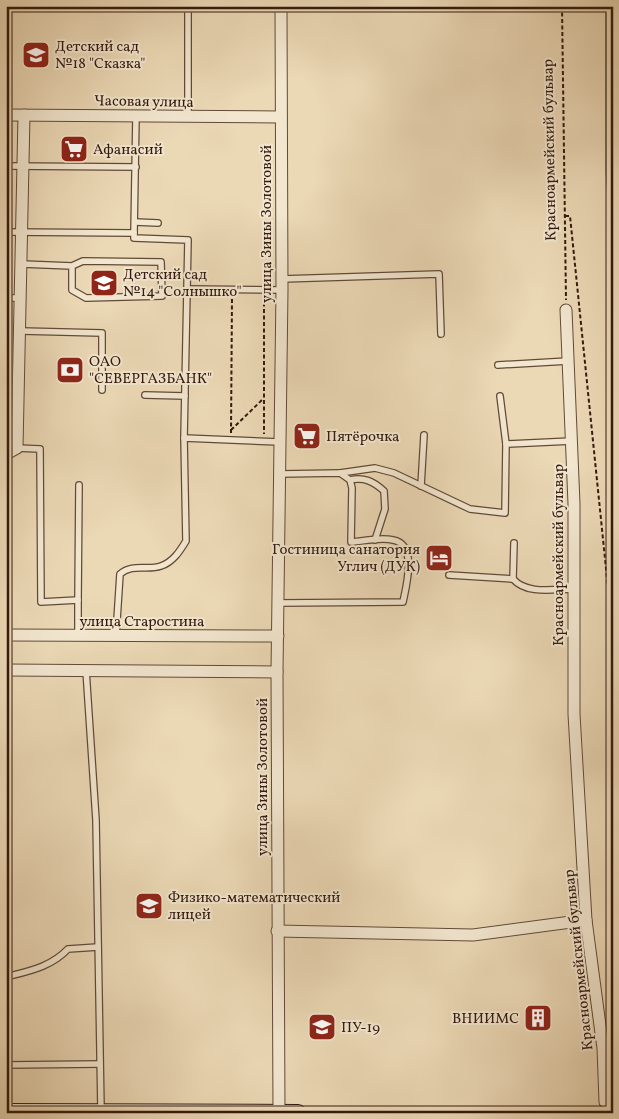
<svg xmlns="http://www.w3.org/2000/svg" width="619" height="1119" font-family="Vollkorn,serif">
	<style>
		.water { fill: #99bba8; stroke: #717b6b }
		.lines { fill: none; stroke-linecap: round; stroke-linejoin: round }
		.shore { stroke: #666a5c; stroke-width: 1 }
		.lane-casing { stroke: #624a38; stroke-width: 8 }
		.street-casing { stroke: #624a38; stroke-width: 13 }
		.secondary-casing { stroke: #341a0f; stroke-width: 18 }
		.path { stroke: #341a0f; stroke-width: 2; stroke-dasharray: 4 2.5; stroke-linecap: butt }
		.lane { stroke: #f2e6cf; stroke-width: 5.5 }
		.street { stroke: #f2e6cf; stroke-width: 11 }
		.secondary { stroke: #f2e6cf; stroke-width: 16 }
		.labels { text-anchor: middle; stroke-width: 4; stroke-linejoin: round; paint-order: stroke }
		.poi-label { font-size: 15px; fill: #341a0f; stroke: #f2e6cf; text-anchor: start }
		.street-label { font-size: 15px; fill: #341a0f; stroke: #f2e6cf }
	</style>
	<rect width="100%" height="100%" fill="#ebd8b5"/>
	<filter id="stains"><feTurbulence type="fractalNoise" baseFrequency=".004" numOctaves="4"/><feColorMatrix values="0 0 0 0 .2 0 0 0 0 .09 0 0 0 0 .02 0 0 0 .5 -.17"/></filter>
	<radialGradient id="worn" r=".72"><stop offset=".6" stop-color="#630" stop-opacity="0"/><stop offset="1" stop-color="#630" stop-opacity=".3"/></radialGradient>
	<path class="water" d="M606,6H613V264L606,172Z"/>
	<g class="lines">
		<path class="shore" d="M611,6L613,201"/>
		<defs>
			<g id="lane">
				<path d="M188,6V117"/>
				<path d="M6,166L136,167"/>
				<path d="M135,222L158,223"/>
				<path d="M6,232L134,233L136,116"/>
				<path d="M134,233V238L188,240L184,438"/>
				<path d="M22,264L72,266V290L86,298L162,296L161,262L83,261L72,266"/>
				<path d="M282,279L439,274L441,334"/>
				<path d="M188,289L282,290"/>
				<path d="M6,298H22"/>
				<path d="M21,331L102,333V390"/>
				<path d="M498,365L568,361"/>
				<path d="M145,395L185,396"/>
				<path d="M506,444L572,441"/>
				<path d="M17,448L40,449L41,602L78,600V635"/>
				<path d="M340,473L375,468L394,473L470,509L505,513L506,444L500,396"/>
				<path d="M350,480C364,477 373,481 384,491L385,509L375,540"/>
				<path d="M421,486L424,435"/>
				<path d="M449,575L513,579C527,595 554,589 574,589"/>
				<path d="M513,579L514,543"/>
				<path d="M78,600L79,485"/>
				<path d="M278,603L403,602C406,587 418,544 393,540C380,537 364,541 351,542L352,488L350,480L340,473L280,474"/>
				<path d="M116,635L120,574C133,563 147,571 161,566C173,562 180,551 186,541L184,438L280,442"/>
				<path d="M86,670L96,820L101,1110"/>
				<path d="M6,977C29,971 51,967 68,949L98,947"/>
				<path d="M6,1065L100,1064"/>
			</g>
			<g id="street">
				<path d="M6,115L281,117"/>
				<path d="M566,310L574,504V714L586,920L603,1048L605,1102"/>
				<path d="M6,454L17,448L24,115"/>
				<path d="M6,635L278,636"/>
				<path d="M6,670L277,672"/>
				<path d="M277,931L473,935L586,920"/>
				<path d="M279,1112L277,672L282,290L281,6"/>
			</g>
			<path id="secondary" d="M6,1112L298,1113"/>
		</defs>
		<use href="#lane" class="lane-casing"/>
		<use href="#street" class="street-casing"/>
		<use href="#secondary" class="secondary-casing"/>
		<g class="path">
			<path d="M562,6L566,300"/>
			<path d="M565,216H570L613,637"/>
			<path d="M264,296V434"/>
			<path d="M231,430L263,399"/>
			<path d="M231,433L232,297"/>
		</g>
		<use href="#lane" class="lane"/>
		<use href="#street" class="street"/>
		<use href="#secondary" class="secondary"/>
	</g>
	<defs>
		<symbol id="school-square" viewBox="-11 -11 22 22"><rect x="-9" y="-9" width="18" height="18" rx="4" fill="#8f2418" stroke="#f2e6cf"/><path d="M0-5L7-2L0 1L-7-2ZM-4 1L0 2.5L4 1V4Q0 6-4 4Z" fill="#fff"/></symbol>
		<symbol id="supermarket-square" viewBox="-11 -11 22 22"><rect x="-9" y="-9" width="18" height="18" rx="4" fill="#8f2418" stroke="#f2e6cf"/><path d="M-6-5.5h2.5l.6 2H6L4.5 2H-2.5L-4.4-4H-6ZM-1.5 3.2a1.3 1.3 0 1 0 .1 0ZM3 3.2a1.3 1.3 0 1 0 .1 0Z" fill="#fff"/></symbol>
		<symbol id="bank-square" viewBox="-11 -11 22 22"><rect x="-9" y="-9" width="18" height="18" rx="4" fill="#8f2418" stroke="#f2e6cf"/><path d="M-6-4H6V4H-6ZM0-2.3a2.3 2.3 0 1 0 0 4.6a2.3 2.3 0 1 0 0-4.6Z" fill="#fff"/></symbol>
		<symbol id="hotel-square" viewBox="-11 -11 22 22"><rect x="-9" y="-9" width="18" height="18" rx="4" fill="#8f2418" stroke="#f2e6cf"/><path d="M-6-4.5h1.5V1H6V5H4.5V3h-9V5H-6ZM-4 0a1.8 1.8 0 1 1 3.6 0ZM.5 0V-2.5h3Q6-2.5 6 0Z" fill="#fff"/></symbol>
		<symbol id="building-square" viewBox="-11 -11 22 22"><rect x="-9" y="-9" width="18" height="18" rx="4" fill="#8f2418" stroke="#f2e6cf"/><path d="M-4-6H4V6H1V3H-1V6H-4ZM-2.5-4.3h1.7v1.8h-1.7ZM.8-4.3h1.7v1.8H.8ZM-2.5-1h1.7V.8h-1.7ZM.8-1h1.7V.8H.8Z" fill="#fff"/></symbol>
		<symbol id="university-square" viewBox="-11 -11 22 22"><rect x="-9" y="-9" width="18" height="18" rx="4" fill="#8f2418" stroke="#f2e6cf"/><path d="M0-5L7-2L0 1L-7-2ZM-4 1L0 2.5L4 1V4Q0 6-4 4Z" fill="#fff"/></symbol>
	</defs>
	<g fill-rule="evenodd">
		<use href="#school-square" x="20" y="39" width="32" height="32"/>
		<use href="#supermarket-square" x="58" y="133" width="32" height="32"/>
		<use href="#school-square" x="88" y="267" width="32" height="32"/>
		<use href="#bank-square" x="54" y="354" width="32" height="32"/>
		<use href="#supermarket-square" x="291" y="420" width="32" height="32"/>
		<use href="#hotel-square" x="423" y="542" width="32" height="32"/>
		<use href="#school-square" x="133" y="890" width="32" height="32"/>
		<use href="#building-square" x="522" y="1002" width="32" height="32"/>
		<use href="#university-square" x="306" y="1011" width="32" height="32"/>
	</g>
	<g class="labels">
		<g class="poi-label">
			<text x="55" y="51">Детский сад<tspan x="55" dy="17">№18 "Сказка"</tspan></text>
			<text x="93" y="154">Афанасий</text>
			<text x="123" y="279">Детский сад<tspan x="123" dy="17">№14 "Солнышко"</tspan></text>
			<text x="89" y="366">ОАО<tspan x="89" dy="17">"СЕВЕРГАЗБАНК"</tspan></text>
			<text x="326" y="441">Пятёрочка</text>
			<text x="420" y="554" text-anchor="end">Гостиница санатория<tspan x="420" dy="17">Углич (ДУК)</tspan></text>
			<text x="168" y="902">Физико-математический<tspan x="168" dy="17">лицей</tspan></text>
			<text x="519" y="1023" text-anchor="end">ВНИИМС</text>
			<text x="341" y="1032">ПУ-19</text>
		</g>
		<g class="street-label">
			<text transform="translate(144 101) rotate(1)" y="5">Часовая улица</text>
			<text transform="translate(549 150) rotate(-91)" y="5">Красноармейский бульвар</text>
			<text transform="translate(266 224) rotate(-90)" y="5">улица Зины Золотовой</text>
			<text transform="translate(558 555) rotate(-90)" y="5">Красноармейский бульвар</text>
			<text x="142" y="626">улица Старостина</text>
			<text transform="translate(262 777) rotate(-90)" y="5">улица Зины Золотовой</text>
			<text transform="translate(578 960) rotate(-96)" y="5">Красноармейский бульвар</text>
		</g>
	</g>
	<rect width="619" height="1119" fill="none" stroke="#ebd8b5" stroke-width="25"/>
	<rect x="8" y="8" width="604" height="1104" fill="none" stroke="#341a0f" stroke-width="2.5"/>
	<rect x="12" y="12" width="594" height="1094" fill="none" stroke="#341a0f"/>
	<rect width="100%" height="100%" filter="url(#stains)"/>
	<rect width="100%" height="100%" fill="url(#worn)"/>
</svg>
